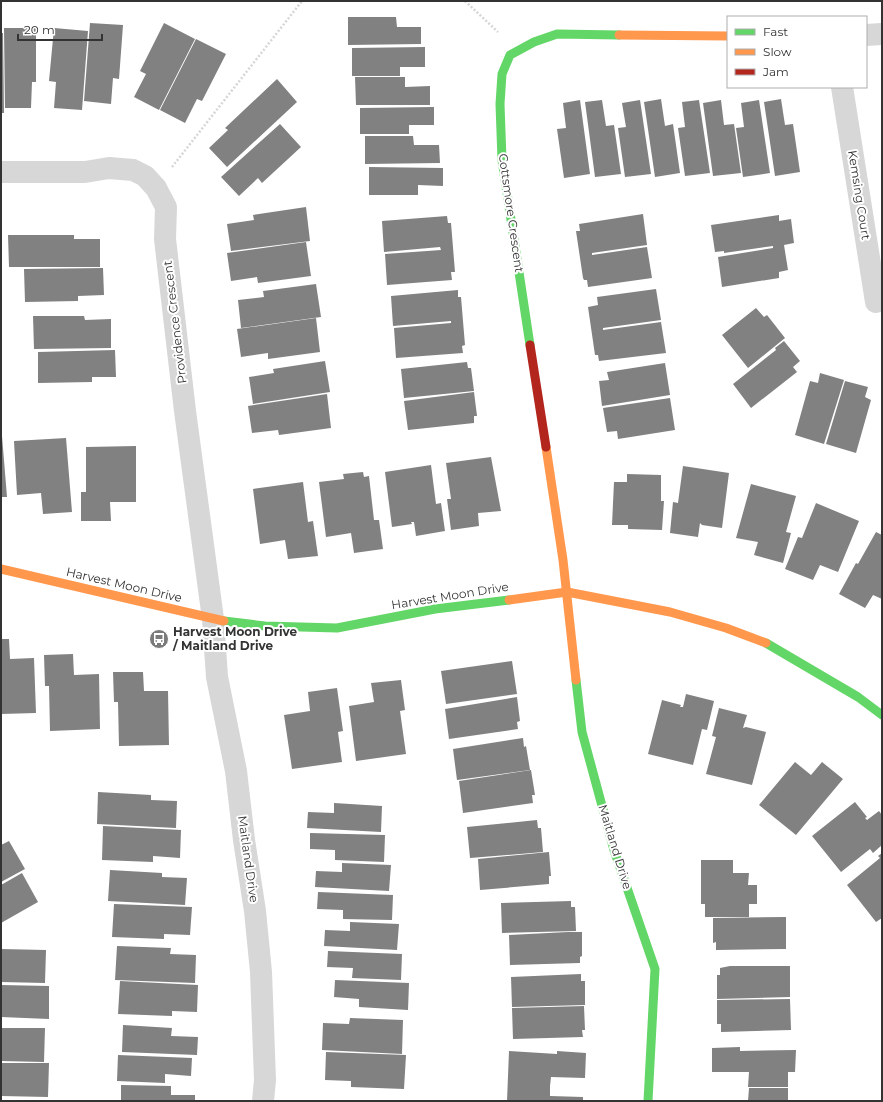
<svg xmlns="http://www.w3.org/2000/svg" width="883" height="1102" font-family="Montserrat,sans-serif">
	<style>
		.building { fill: #818181 }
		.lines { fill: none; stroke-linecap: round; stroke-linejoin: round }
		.path { stroke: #d6d6d6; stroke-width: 2.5; stroke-dasharray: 2 2; stroke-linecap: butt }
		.street { stroke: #d7d7d7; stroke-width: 22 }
		.fast { stroke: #63d668; stroke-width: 9 }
		.slow { stroke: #ff974d; stroke-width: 9 }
		.jam { stroke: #b3261e; stroke-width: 9 }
		.labels { text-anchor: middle; stroke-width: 4; stroke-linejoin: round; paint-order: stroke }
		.street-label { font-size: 12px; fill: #333; stroke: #fff }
		.poi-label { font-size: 12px; font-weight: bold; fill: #333; stroke: #fff; text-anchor: start }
	</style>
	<rect width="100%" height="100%" fill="#fff"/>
	<g class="building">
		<path d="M348,17H396L397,27H421V44L348,45Z"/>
		<path d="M90,23L123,25L119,79L113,78L111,104L84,101Z"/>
		<path d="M164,23L195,39L159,110L134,97L146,74L140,71Z"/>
		<path d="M4,28H36V82H32L31,108H5Z"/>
		<path d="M54,28L88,31L82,110L54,108L56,82L49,81Z"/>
		<path d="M1,33H3L4,113H1Z"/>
		<path d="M196,39L226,54L202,101L197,99L185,123L160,110Z"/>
		<path d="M425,47V67H400V76H352V48Z"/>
		<path d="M355,77H405V87L430,86V105H356Z"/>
		<path d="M277,79L297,102L227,167L209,148L228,130L225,128Z"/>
		<path d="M661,99L665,126L673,124L680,173L655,177L644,102Z"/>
		<path d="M781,99L785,125L793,124L800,172L775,176L764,102Z"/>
		<path d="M580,100L590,174L564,178L557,129L566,128L563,103Z"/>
		<path d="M602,100L606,126L614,125L621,174L595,177L585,102Z"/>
		<path d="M640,100L651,174L625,177L618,128L626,127L622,103Z"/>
		<path d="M699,100L710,173L685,176L678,128L685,127L682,102Z"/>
		<path d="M721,100L724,125L734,124L741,173L713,176L703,103Z"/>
		<path d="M759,100L770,173L743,177L736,128L744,127L741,103Z"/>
		<path d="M434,107V125H409V134H360V108Z"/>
		<path d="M280,124L301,147L262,183L258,178L239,196L221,177Z"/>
		<path d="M365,136H413L414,145H439L440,163L365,164Z"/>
		<path d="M369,167L443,168V186L418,185V195H369Z"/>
		<path d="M306,207L310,241L231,251L227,224L254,220L253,215Z"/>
		<path d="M643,214L647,245L592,253V255L647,247L652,278L588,287L587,280H584L583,278L576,231H580L579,224Z"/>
		<path d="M779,215V221L791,219L794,243L784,245L788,270L779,272V278L722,287L718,257L773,248V246L724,253V251L715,252L711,225Z"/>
		<path d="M447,216L448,223H451L455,272H451L452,280L387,285L385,254L441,250L440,247L384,252L382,221Z"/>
		<path d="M8,235H74V239H100V267H9Z"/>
		<path d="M306,242L311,276L258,283L257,277L231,281L227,253Z"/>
		<path d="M103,268L104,295L78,296V301L25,302L24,269Z"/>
		<path d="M316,284L321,317L241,328L238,300L264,297L263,291Z"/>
		<path d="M656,289L661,320L603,328V330L661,322L666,353L599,361L598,355H595L588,307L598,305L597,297Z"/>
		<path d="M458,290V297H461L465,345L462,346L463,353L396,358L394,328L451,323V321L393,326L391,296Z"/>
		<path d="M756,308L764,317L767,315L785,338L748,368L722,335Z"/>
		<path d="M33,316H84L85,320L111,319V348L34,349Z"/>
		<path d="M316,318L320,352L268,359V353L241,357L237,329Z"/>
		<path d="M784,341L800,361L793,367L797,372L751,408L733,384L776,350L775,348Z"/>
		<path d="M115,350L116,377H92V382L38,383V352Z"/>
		<path d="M325,361L330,392L253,404L249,377L274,373L273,369Z"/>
		<path d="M467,362L468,368H471L474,391L404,398L401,369Z"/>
		<path d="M665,363L670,395L602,406L599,381L609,380L607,372Z"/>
		<path d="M820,373L844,380L824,444L795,435L810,381L818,383Z"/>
		<path d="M845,381L868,387L865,397L871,400L856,453L826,444Z"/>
		<path d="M474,392L477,416H474V423L408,430L404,401Z"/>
		<path d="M327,394L331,428L279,435L278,430L252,433L248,406Z"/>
		<path d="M670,398L675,430L618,439L617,431L607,432L603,408Z"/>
		<path d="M1,424L7,497H1Z"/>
		<path d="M66,438L72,512L43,514L41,493L17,495L14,441Z"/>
		<path d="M136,446V502H110L111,521H81V492H86V447Z"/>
		<path d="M491,457L501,511L478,513L479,526L451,530L447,499H451L446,463Z"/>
		<path d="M431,465L436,504L441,503L445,531L416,536L414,522H411L412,524L392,527L385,472Z"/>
		<path d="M683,466L729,473L722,528L702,525L700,523L698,537L670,533L673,502L678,503Z"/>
		<path d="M363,472L364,477L369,476L374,520H379L383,549L354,553L351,533L326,537L319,482L344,479L343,474Z"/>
		<path d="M627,474L661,475V501H664L662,530L628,529V525H612L614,482H627Z"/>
		<path d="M303,482L308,522L313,521L318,556L288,559L285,540L260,544L253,489Z"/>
		<path d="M751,484L796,496L786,532L791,533L783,563L754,555L758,542L736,538Z"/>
		<path d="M816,503L859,521L838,572L820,565L813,580L785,569L798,537L802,538Z"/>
		<path d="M876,532L882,535V599L873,595L865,608L839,594L856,563L858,564Z"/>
		<path d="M1,639H9L10,659L34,658L36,713L1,714Z"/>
		<path d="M73,654L74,675L99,674L100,729L50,731L49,686H45L44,655Z"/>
		<path d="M512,661L517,694L446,704L441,671Z"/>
		<path d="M113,672H143L144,691H168L169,745L119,746L118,702H114Z"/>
		<path d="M401,680L405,710L400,711L406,754L356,761L349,706L374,702L371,683Z"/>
		<path d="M337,688L343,731L338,732L342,762L292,769L284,715L310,711L308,692Z"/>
		<path d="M686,694L714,701L707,730L702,729L693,765L648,754L662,700L681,705L680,707H683Z"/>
		<path d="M517,697L520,721L517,722L518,729L449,739L445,709Z"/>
		<path d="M719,708L747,715L743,728L746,727L766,732L752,785L706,774L716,737L712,736Z"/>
		<path d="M523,738L524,747L526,746L530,770L457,780L453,749Z"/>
		<path d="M795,762L811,775L822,762L843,779L796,835L759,805Z"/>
		<path d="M531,770L535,795H532L533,803L463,813L459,781Z"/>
		<path d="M98,792L151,795V800L177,801L176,828L97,824Z"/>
		<path d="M855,802L867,817L865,818L867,820L879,811L882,815V845L873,853L870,849L841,872L812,836Z"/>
		<path d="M334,803L382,806L381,832L307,828L308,812L334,813Z"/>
		<path d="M537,820L538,828H541L543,852L470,858L467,827Z"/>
		<path d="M103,826L181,830L180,858L153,856V862L102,860Z"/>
		<path d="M310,833L385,835L384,862L335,860V850L310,849Z"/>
		<path d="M9,841L25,869L1,882V845Z"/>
		<path d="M549,852L551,876H549V884L480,890L478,859Z"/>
		<path d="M882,853V918L876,922L847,885L880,858L878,856Z"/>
		<path d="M701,860H733V873H749L748,885H757V904H749V917H705V904H701Z"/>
		<path d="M342,863L391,865L389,891L315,887L316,871L342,872Z"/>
		<path d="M110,870L162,873V877L187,878L185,905L108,901Z"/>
		<path d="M22,873L38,902L1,923V885Z"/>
		<path d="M318,892L393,895L392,920L343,919V910L317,909Z"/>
		<path d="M571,901V907H575L576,931L502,933L501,903Z"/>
		<path d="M114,904L192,907L190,935L164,934V939L112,937Z"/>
		<path d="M786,917V949L716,950V942L713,943V918Z"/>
		<path d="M350,922L399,924L397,950L324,946L325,930L350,931Z"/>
		<path d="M568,932H582V956L580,957V963L510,965L509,935Z"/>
		<path d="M117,946L171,948L170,954L196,955L195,983L115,980Z"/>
		<path d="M1,949L46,950L45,983L1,982Z"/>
		<path d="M328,951L402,954L401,980L352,978L353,968L327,967Z"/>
		<path d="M730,966H790V997L717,999V975H720V968Z"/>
		<path d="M581,974V981H585V1005L512,1007L511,977Z"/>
		<path d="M335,980L409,983L408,1010L359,1007V999L334,997Z"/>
		<path d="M120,981L198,985L197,1012L172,1011V1016L118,1014Z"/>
		<path d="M1,985L49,986V1019L1,1017Z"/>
		<path d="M790,999L791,1030L721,1032V1024H717V1000Z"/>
		<path d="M584,1006L585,1030H582L583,1037L513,1039L512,1008Z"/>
		<path d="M350,1018L403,1020L402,1054L322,1050L323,1023L349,1024Z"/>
		<path d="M123,1025L172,1028L171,1036L198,1037L197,1055L122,1052Z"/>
		<path d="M1,1028H45L44,1062L1,1061Z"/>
		<path d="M740,1047V1051L796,1050L795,1072H788V1087H748L749,1072H712V1048Z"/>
		<path d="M509,1051L557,1054V1051L586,1053L585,1078L551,1077L550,1086V1096L583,1097V1101H507Z"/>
		<path d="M326,1052L406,1055L404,1089L351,1087V1081L325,1080Z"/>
		<path d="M118,1055L192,1058L191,1076L165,1074V1083L117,1081Z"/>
		<path d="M1,1063H49L48,1097L1,1096Z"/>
		<path d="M121,1085L171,1086V1095H195V1101H121Z"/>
		<path d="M749,1088H788V1101H748Z"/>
	</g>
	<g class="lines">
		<g class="path">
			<path d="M465,1L498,32"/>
			<path d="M172,167L302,1"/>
		</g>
		<g class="street">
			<path d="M866,35L882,34"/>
			<path d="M842,87L876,302"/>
			<path d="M1,172H85L109,168L133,170L145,176L156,188L166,207L165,239L185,411L213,619L217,677L236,771L244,840L255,911L261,972L265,1080L263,1101"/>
		</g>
		<g class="fast">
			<path d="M530,345L502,160L500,104L502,74L510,55L534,42L557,34L619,35"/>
			<path d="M224,621L265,626L337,628L435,609L509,600"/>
			<path d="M766,643L858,697L882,715"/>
			<path d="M576,680L582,732L614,850L655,969L648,1101"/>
		</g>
		<g class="slow">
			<path d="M619,35L728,36"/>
			<path d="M546,447L563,560L576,680"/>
			<path d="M1,569L224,621"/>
			<path d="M509,600L567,592L670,612L726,628L766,643"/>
		</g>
		<path class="jam" d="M530,345L546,447"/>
	</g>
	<defs>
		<symbol id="bus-disc" viewBox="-11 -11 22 22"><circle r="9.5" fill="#7a7a7a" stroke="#fff"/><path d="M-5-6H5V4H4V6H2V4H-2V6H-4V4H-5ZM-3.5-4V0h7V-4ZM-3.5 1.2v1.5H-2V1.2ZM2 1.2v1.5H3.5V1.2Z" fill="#fff"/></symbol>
	</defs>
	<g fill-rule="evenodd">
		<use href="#bus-disc" x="148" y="628" width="22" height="22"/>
	</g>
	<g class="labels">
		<g class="street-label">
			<text transform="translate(859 195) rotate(81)" y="4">Kemsing Court</text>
			<text transform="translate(511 213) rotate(82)" y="4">Cottsmore Crescent</text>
			<text transform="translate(175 322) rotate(-97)" y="4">Providence Crescent</text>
			<text transform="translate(124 585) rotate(13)" y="4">Harvest Moon Drive</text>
			<text transform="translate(450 596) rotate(-9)" y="4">Harvest Moon Drive</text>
			<text transform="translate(615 847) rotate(73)" y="4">Maitland Drive</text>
			<text transform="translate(248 859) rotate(82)" y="4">Maitland Drive</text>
		</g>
		<g class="poi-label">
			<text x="173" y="636">Harvest Moon Drive<tspan x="173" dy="14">/ Maitland Drive</tspan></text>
		</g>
	</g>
	<rect width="883" height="1102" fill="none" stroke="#333333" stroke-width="4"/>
	<rect x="727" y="16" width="140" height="72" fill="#ffffff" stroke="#adadad"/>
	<rect x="735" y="29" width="20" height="6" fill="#63d668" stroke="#adadad"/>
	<text x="763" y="36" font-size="12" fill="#333333">Fast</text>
	<rect x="735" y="49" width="20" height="6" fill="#ff974d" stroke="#adadad"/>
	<text x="763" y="56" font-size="12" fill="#333333">Slow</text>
	<rect x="735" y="69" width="20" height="6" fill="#b3261e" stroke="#adadad"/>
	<text x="763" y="76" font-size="12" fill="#333333">Jam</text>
	<path d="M18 34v6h84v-6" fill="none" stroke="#333333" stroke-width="2"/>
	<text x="24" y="34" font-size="12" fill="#333333" stroke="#ffffff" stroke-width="3" paint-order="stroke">20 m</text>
</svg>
